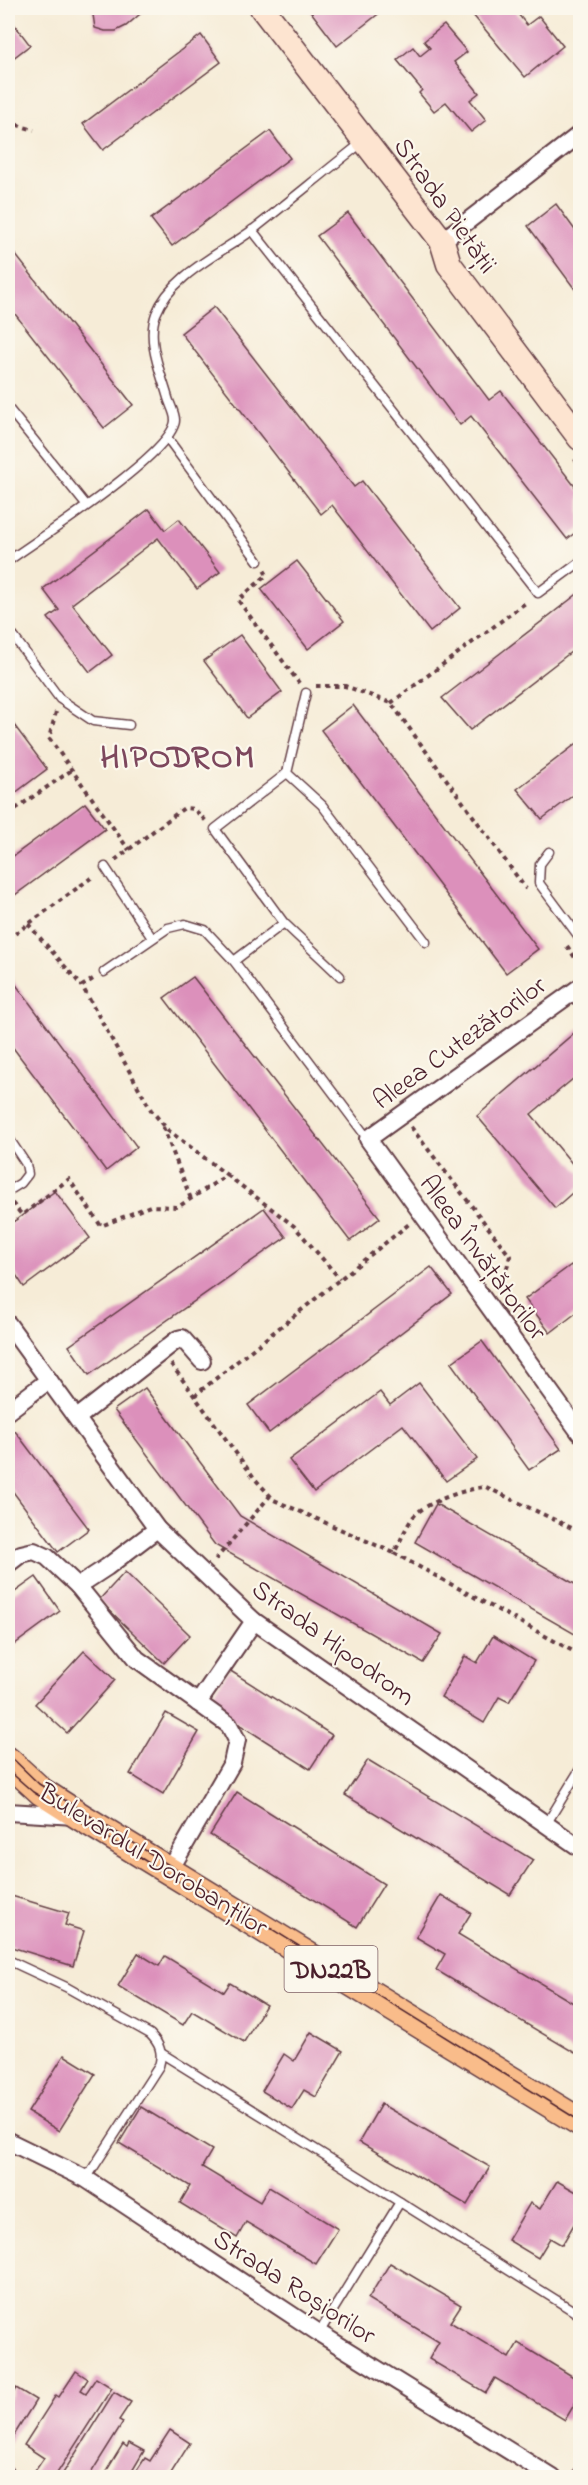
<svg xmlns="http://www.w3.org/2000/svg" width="588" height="2485" font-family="'Indie Flower',sans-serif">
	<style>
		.building { fill: #dc90bb }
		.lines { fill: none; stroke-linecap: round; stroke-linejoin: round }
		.lane-casing { stroke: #643e45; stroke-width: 11 }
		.street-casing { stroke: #643e45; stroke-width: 20 }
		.secondary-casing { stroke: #643e45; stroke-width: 27 }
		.primary-casing { stroke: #643e45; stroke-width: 30 }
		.path { stroke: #643e45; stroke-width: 4; stroke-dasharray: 4.5 4.5; stroke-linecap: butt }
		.lane { stroke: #fff; stroke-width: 8 }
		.street { stroke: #fff; stroke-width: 16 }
		.secondary { stroke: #fde4d0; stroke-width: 24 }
		.primary { stroke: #f9bc8a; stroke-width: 27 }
		.tram { stroke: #4a1f2b; stroke-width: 1.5 }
		.labels { text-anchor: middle; stroke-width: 4.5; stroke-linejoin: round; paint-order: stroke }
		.shield { fill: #fbf7ec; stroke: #7f6065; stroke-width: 1.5 }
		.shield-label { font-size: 26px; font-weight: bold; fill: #4a1f2b }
		.street-label { font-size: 27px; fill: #4a1f2b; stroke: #fbf7ec }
		.district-label { font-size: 33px; font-weight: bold; letter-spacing: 1.5px; fill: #7d475d; stroke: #fbf7ec }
	</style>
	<rect width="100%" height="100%" fill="#fbf7ec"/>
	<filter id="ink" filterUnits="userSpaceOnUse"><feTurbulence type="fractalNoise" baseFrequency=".0167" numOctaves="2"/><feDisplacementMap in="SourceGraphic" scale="12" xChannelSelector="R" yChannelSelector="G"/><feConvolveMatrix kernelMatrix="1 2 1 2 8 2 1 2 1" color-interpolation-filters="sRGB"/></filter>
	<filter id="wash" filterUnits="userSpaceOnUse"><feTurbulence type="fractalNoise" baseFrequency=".008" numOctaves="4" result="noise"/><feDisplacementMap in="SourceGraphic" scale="24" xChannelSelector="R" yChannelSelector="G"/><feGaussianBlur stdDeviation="1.35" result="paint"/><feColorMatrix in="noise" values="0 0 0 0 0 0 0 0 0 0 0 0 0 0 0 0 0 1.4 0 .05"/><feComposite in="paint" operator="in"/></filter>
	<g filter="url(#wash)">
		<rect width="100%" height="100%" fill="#f6ecd7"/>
		<g id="blocks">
			<g class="building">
				<path d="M92,8H147L126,26L116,31H105L95,28Z"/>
				<path d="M308,8H386L337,46Z"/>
				<path d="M467,8H513L527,25L539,16L563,46L525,77Z"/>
				<path d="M8,16L30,45L8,62Z"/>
				<path d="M444,25L467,52L454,62L479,93L470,100L486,120L471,132L446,102L434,111L419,93L422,90L397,60L413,47L420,56L430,48L424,41Z"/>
				<path d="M201,35L221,62L103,150L83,124Z"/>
				<path d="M270,131L290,158L172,246L151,219Z"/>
				<path d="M556,204L580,237V296L528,226Z"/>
				<path d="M348,213L489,400L501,391L580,493V529L567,539L471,416L460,425L317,236Z"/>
				<path d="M8,245L133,405L104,428L8,305Z"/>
				<path d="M214,307L354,487L362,481L460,608L430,632L332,505L321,514L181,333Z"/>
				<path d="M149,509L165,530L179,519L220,572L197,589L158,538L72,604L112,655L90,672L48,618L59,610L43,589Z"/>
				<path d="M297,561L344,621L308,649L261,589Z"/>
				<path d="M580,592V645L470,730L442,698Z"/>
				<path d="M240,635L282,692L247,718L204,661Z"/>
				<path d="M353,705L538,949L506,973L321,730Z"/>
				<path d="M8,717L47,769L15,793L8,783Z"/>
				<path d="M580,741V790L542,819L517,789Z"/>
				<path d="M85,803L105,829L8,900V860Z"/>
				<path d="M8,974L137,1147L106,1171L8,1041Z"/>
				<path d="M193,977L380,1218L350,1241L164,998Z"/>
				<path d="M580,1028V1073L531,1114L580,1173V1186L555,1208L477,1116Z"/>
				<path d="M55,1191L90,1238L24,1287L8,1263V1226Z"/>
				<path d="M264,1208L286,1237L89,1375L69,1346Z"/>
				<path d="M571,1265L580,1278V1310L550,1333L525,1299Z"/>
				<path d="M431,1267L452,1294L269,1433L248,1405Z"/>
				<path d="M482,1341L561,1449L529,1470L451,1363Z"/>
				<path d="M419,1383L477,1459L446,1481L403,1425L314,1492L289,1460L380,1392L390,1405Z"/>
				<path d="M145,1388L240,1516L442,1634L423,1663L215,1545L114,1410Z"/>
				<path d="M15,1431L89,1529L58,1552L8,1485V1437Z"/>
				<path d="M436,1504L580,1587V1637L415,1542Z"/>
				<path d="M125,1572L190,1635L164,1663L99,1600Z"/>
				<path d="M36,1577L60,1611L8,1649V1597Z"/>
				<path d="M493,1636L534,1661L509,1702L499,1697L484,1723L441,1697L465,1656L477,1663Z"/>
				<path d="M84,1651L115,1680L67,1733L35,1704Z"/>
				<path d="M229,1670L332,1735L310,1769L207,1704Z"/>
				<path d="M166,1713L199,1732L163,1794L130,1774Z"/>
				<path d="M368,1760L533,1860L510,1895L345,1795Z"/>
				<path d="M237,1792L384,1884L357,1927L210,1835Z"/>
				<path d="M8,1895L69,1913L65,1925L84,1931L73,1966L8,1946Z"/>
				<path d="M441,1895L471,1913L458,1934L580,2007V2043L575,2053L436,1970L445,1954L416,1937Z"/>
				<path d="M138,1953L159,1966L165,1956L224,1992L230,1983L266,2005L244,2042L192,2011L183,2025L118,1986Z"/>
				<path d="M311,2032L343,2051L316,2097L304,2090L292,2109L262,2091L284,2054L294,2061Z"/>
				<path d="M64,2055L95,2074L59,2131L28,2112Z"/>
				<path d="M381,2104L490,2167L467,2205L359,2142Z"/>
				<path d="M141,2107L212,2150L202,2167L260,2202L269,2187L338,2229L316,2264L246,2222L237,2238L180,2203L190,2186L119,2143Z"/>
				<path d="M557,2181L580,2194V2214L562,2245L550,2238L538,2258L508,2240L530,2203L540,2209Z"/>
				<path d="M390,2263L461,2305L450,2322L509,2358L518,2343L580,2381V2395L565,2420L495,2378L486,2393L429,2359L439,2342L368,2299Z"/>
				<path d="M76,2371L88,2379L81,2390L86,2393L96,2378L112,2388L54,2478H38L33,2474L44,2458L24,2445L56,2395L59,2397Z"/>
				<path d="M16,2388L36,2400L8,2445V2401Z"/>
				<path d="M114,2392L131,2402L119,2420L123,2422L88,2478H60Z"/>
				<path d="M170,2430L190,2443L168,2478H132L145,2458L150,2461Z"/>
				<path d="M129,2443L144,2451L128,2478H102L123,2444L127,2447Z"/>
			</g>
		</g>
	</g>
	<g filter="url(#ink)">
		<use href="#blocks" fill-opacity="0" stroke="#643e45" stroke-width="1.5"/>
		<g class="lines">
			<defs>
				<g id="lane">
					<path d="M252,230L538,593L580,562"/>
					<path d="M8,408L86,505"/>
					<path d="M168,439L258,561"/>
					<path d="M8,561C37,540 175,452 175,420C175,413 170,405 168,398C161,373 146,341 156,314C171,275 222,253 254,229C291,200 327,170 364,141"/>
					<path d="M8,629L60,699L93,721L129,725"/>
					<path d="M306,693L287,773L322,805L426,942"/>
					<path d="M287,773L215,829L284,923L340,976"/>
					<path d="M549,852L540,864L539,883L580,938"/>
					<path d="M105,867L152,938"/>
					<path d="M234,961L284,923"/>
					<path d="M104,972L168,928L185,924L205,930L234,961L368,1139"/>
					<path d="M8,1137L26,1164L28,1174L21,1183L8,1191"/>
					<path d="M547,1823L580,1769"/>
					<path d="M8,1960L66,1987L150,2034C160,2044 163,2053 159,2066L86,2179"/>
					<path d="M161,2053L400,2202L319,2333"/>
					<path d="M400,2202L580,2315"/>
					<path d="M576,2478L580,2470"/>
				</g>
				<g id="street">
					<path d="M442,241L580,134"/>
					<path d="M580,987L368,1139L580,1433"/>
					<path d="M8,1324L157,1529L254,1621L580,1848"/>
					<path d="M8,1411L49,1380"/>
					<path d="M77,1418L178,1339L182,1338L202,1361"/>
					<path d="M8,1564L21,1554L34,1551L47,1557L78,1586L107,1567L157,1529"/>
					<path d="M78,1586L137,1659L229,1725L237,1740L232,1763L170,1870"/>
					<path d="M198,1703L254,1621"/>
					<path d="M8,1812L75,1816"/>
					<path d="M8,2141L86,2179L319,2333L553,2478"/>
					<path d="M8,2476L10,2478"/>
				</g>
				<path id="secondary" d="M262,8L442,241L449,264L580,438"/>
				<path id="primary" d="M8,1761L42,1792L81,1817L580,2122"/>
			</defs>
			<use href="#lane" class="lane-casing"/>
			<use href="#street" class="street-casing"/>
			<use href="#secondary" class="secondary-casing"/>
			<use href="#primary" class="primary-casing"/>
			<g class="path">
				<path d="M8,122L34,130"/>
				<path d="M575,459L580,467"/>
				<path d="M264,570L267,575L238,600L299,683"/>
				<path d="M316,686H345L391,703L526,889"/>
				<path d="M391,703L528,601"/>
				<path d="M56,712L49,738L129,850"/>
				<path d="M8,814L72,770"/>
				<path d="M115,860L184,808L194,809L206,821"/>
				<path d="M28,924L82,986"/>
				<path d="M8,939L95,875"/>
				<path d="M567,946L580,965"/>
				<path d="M163,1127L191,1199"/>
				<path d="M411,1127L510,1256L501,1292"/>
				<path d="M227,1175L294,1226L340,1279"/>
				<path d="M12,1203L22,1215L69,1179L101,1226L150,1206L178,1207L227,1175L168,1130L151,1110L82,986L93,979"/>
				<path d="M171,1364L255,1479L274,1500L394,1553C401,1541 406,1525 415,1515C427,1502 468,1488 486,1487L580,1532"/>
				<path d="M194,1396L409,1224"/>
				<path d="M394,1553L580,1655"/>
				<path d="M215,1560L270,1496"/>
			</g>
			<use href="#lane" class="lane"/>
			<use href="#street" class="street"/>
			<use href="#secondary" class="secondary"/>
			<use href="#primary" class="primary"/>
			<g class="tram">
				<path d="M8,1754L39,1784L580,2121"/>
				<path d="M8,1770L33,1792L211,1901"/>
			</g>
		</g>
	</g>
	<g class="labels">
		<rect class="shield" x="284.5" y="1946" width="93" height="46" rx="4.5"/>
		<g class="shield-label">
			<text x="331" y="1978">DN22B</text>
		</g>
		<g class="street-label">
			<text transform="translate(446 205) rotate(55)" y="9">Strada Pietății</text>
			<text transform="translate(459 1042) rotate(-36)" y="9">Aleea Cutezătorilor</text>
			<text transform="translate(484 1257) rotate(54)" y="9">Aleea Învățătorilor</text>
			<text transform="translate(334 1642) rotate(36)" y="9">Strada Hipodrom</text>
			<text transform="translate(154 1859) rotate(32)" y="9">Bulevardul Dorobanților</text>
			<text transform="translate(295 2286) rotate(33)" y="9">Strada Roșiorilor</text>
		</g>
		<g class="district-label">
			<text x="178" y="767">HIPODROM</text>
		</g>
	</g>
	<rect width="588" height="2485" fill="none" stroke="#fbf7ec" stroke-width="30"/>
</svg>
